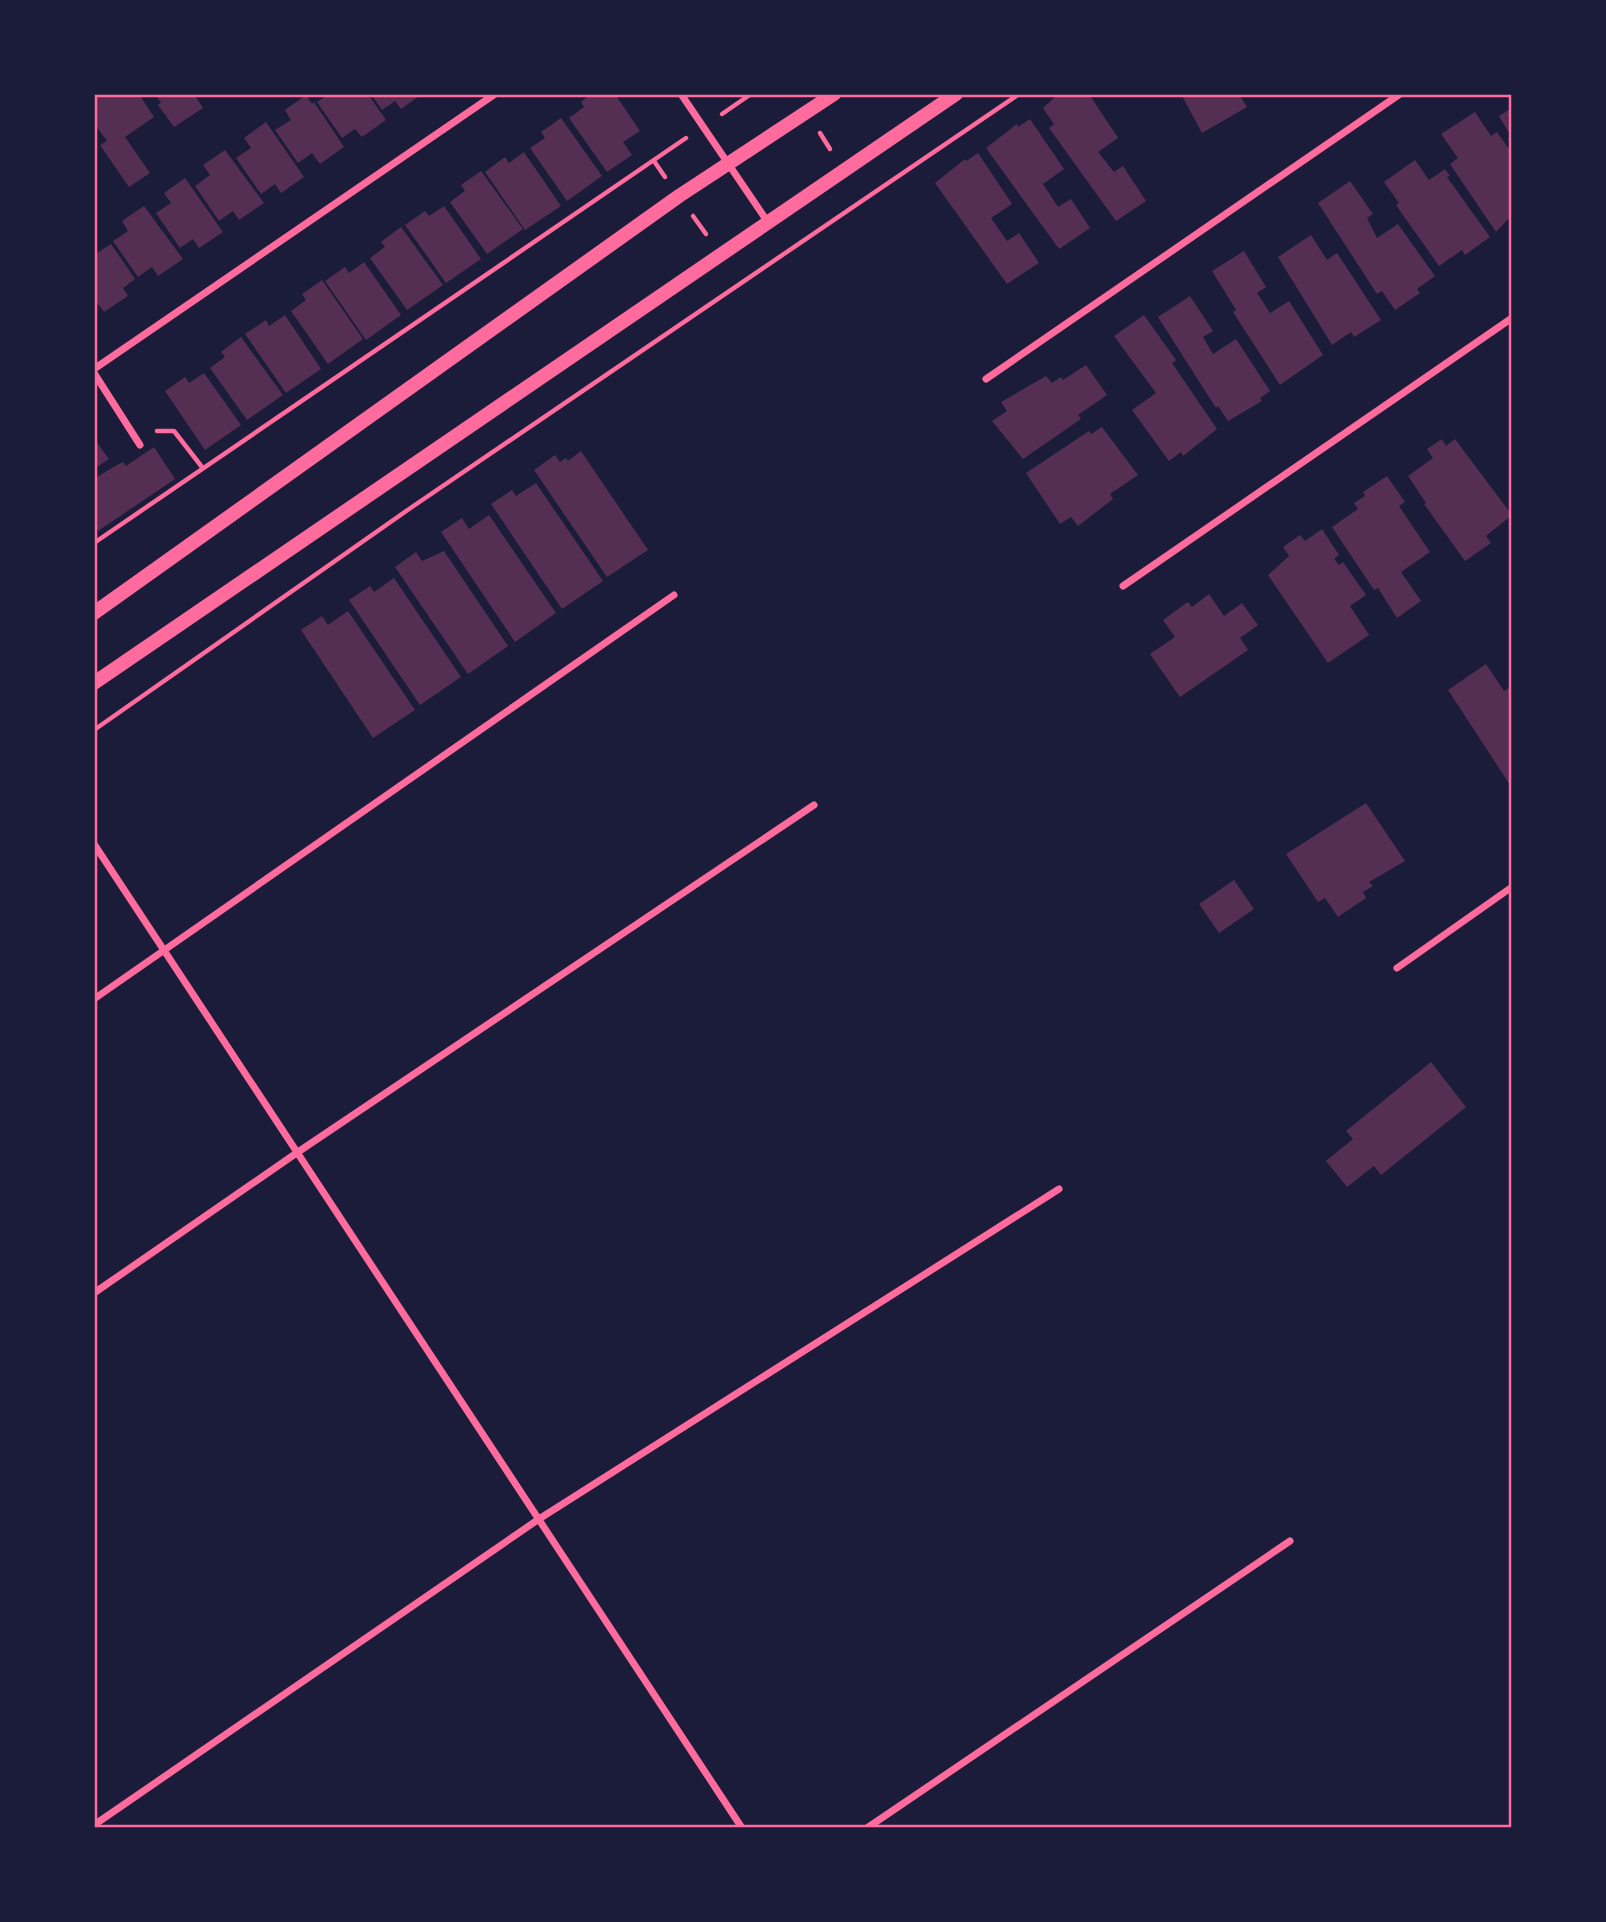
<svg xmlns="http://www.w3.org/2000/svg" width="1606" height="1922" font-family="'IBM Plex Sans',sans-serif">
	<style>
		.building { fill: #542f53 }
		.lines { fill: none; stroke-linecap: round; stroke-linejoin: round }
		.path { stroke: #ff6b9d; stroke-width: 4.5 }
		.minor { stroke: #ff6b9d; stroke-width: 7 }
		.secondary { stroke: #ff6b9d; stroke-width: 14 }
		.neatline { fill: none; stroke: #ff6b9d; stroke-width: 2.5 }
	</style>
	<rect width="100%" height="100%" fill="#1b1b3a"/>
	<g class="building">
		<path d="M94,94H139L154,117L125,137L150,173L129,187L100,145L107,141L94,123Z"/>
		<path d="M155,94H194L203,108L174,127L158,105L161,103Z"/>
		<path d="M329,94H368L386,120L362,137L355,129L342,138L317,102Z"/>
		<path d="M371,94H422L401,109L395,101L382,110Z"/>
		<path d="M591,94H615L640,131L623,142L632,155L607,172L569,118L584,107L581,102Z"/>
		<path d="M1058,94H1089L1118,138L1098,152L1114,172L1123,166L1146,201L1116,221L1049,128L1054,124L1043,108Z"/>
		<path d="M1181,94H1239L1247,107L1202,133Z"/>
		<path d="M306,95L312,104L314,102L344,147L320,164L312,153L298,163L275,130L291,120L285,110Z"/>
		<path d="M1512,108V138L1499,116Z"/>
		<path d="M1475,112L1491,136L1497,132L1512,153V215L1496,232L1450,164L1458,158L1441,134Z"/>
		<path d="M561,118L602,176L567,201L530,148L545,138L541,132Z"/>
		<path d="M1030,119L1064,169L1043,184L1058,207L1071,199L1090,228L1059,249L986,148L1017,124L1018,127Z"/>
		<path d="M266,122L304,177L281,193L275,184L261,194L236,158L251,148L244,138Z"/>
		<path d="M225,150L264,203L239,220L233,211L219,221L195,186L210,175L203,165Z"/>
		<path d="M524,152L561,206L525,230L485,172L505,157L509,163Z"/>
		<path d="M978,153L1012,204L991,218L1007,241L1019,233L1039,263L1007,284L935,183L965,159L966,161Z"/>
		<path d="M1415,160L1429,180L1445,169L1450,176L1447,177L1490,237L1465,255L1462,250L1439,266L1396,205L1399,203L1384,182Z"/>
		<path d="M481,171L523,229L487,254L450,202L465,191L461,185Z"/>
		<path d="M185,178L223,232L199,248L193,239L180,248L156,213L171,203L164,193Z"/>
		<path d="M1350,181L1373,214L1367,218L1377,238L1398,224L1435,276L1417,289L1420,293L1395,310L1382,291L1377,294L1318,203Z"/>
		<path d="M144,206L183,259L158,276L152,267L138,277L113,241L128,231L122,221Z"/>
		<path d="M444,206L481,259L446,283L405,225L425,211L429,216Z"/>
		<path d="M401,227L443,285L407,310L370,258L385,247L381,242Z"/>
		<path d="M1311,235L1327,260L1337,253L1381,320L1354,337L1351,332L1332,345L1278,257Z"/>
		<path d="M111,244L135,279L123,288L128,296L104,312L94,299V255Z"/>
		<path d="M1244,251L1266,287L1257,293L1270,313L1289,301L1323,355L1280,385L1233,312L1236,310L1212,271Z"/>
		<path d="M364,262L401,315L366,340L325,281L345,267L349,273Z"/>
		<path d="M322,280L363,339L328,364L291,311L306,300L302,294Z"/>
		<path d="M1190,296L1213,331L1203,337L1213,354L1236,339L1270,391L1260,398L1262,401L1228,421L1218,406L1216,408L1158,317Z"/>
		<path d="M285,315L321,369L286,393L245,334L266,320L269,326Z"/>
		<path d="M1144,315L1176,360L1172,363L1217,429L1183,456L1181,452L1169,461L1132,410L1156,393L1114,336Z"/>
		<path d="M241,337L283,395L247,420L210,368L225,357L221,352Z"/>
		<path d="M1086,365L1107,395L1078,415L1081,419L1023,459L992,421L1007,411L1001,402L1046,376L1052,383L1061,377L1063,380Z"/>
		<path d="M204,373L241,425L205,450L165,391L185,377L189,383Z"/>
		<path d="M1102,427L1138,475L1110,494L1113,499L1078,526L1071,517L1060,524L1026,473L1089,431L1091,434Z"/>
		<path d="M94,439L109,459L94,469Z"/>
		<path d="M1442,439L1446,446L1455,439L1512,515L1486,536L1491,543L1465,561L1424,504L1426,503L1408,476L1433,458L1427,449Z"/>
		<path d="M154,447L175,479L98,531L94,526V479L115,466L123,462L126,466Z"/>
		<path d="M581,451L648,550L607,577L534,470L555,455L560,462L566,458L568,461Z"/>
		<path d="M1387,476L1405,502L1399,506L1430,552L1401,572L1421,601L1397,618L1378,588L1374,590L1332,527L1358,509L1354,503L1365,496L1363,492Z"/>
		<path d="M536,483L603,581L562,609L491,504L512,490L516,496Z"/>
		<path d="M489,515L556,613L515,642L441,532L462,518L469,529Z"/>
		<path d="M1322,529L1339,555L1334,559L1339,565L1343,562L1366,595L1350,606L1369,635L1328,663L1268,575L1289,556L1283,547L1300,535L1305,541Z"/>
		<path d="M444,551L508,646L468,674L395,567L416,552L422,561Z"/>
		<path d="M394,578L461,677L420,705L349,600L370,586L374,592Z"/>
		<path d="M1209,594L1224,616L1242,603L1258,625L1240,638L1248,650L1180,697L1150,654L1175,637L1163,620L1188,602L1192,607Z"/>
		<path d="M348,611L415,710L373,738L301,630L322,616L328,625Z"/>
		<path d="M1486,664L1504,691L1512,686V788L1448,690Z"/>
		<path d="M1366,803L1405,861L1369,882L1373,886L1363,892L1366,898L1338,917L1325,898L1318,902L1286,854Z"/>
		<path d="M1234,880L1254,909L1219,933L1199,904Z"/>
		<path d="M1431,1062L1466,1107L1381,1175L1374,1166L1347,1187L1326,1161L1353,1139L1346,1131Z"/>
	</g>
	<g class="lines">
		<g class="path">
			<path d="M722,114L751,94"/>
			<path d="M820,133L830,149"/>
			<path d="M654,161L665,177"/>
			<path d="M693,216L706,234"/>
			<path d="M157,431H174L202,467"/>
			<path d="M94,543L686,138"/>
			<path d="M94,730L412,507L1019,94"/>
		</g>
		<g class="minor">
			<path d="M681,94L767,221"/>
			<path d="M94,369L495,94"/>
			<path d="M94,373L140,445"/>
			<path d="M986,379L1400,94"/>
			<path d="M1123,586L1512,318"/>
			<path d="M94,844L742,1828"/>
			<path d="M1397,968L1512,887"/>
			<path d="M94,999L674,595"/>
			<path d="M94,1293L298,1152L814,805"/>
			<path d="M94,1825L539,1519L1059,1189"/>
			<path d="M867,1828L1290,1541"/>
		</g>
		<g class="secondary">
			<path d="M94,613L679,196L834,94"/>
			<path d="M94,683L956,94"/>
		</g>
	</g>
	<rect width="1606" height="1922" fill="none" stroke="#1b1b3a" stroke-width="192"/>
	<rect x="96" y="96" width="1414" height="1730" class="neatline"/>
</svg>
